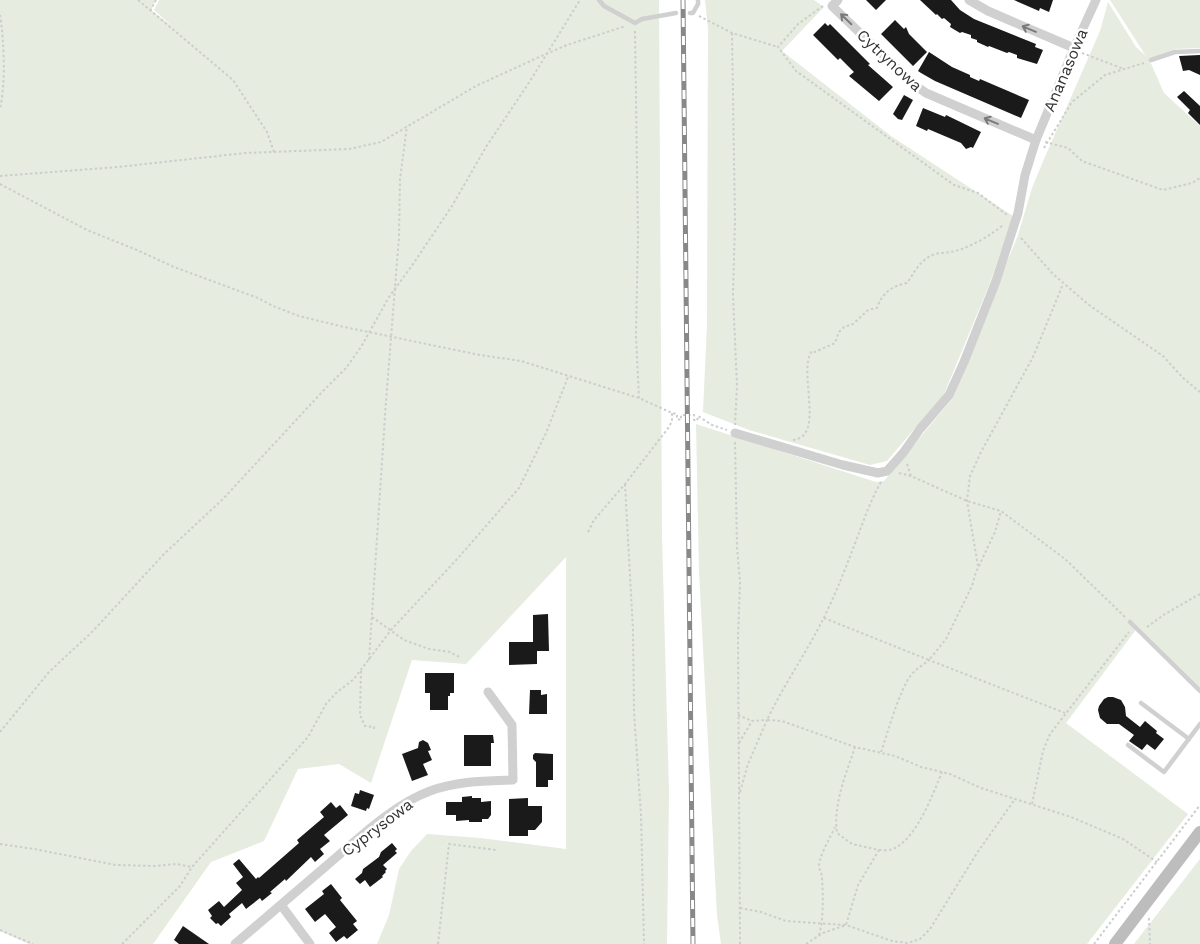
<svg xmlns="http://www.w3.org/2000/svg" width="1200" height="944" font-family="'Work Sans',sans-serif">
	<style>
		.green { fill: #e6ecdf }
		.building { fill: #1a1a1a }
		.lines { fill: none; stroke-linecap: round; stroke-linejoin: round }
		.path { stroke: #cdcdcd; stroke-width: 2; stroke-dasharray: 2.5 2.5; stroke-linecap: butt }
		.lane { stroke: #d0d0d0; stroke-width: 4.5 }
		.street { stroke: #d0d0d0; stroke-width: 9 }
		.secondary { stroke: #bdbdbd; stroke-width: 12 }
		.rail-casing { stroke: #888; stroke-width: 5 }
		.rail { stroke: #fff; stroke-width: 3; stroke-dasharray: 9; stroke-linecap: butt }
		.oneway { stroke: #7a7a7a }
		.labels { text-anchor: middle; stroke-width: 5; stroke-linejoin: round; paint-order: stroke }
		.street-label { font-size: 16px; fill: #333; stroke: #fff }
	</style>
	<rect width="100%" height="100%" fill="#fff"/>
	<g class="green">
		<path d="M0,0H156L151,10L173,27L154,10L159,0H659L662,535L669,793L667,944H377L389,915L399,869L411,851L427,834L480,838L566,849V557L466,664L412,660L371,783L339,764L298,769L264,841L211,862L153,944H29L0,931Z"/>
		<path d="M705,0H814L824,7L782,51L891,136L1013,216L990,283L944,394L887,461L870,465L749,430L703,412L707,324L708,29Z"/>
		<path d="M1110,0H1200V48L1176,49L1149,59L1164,93L1200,126V689L1138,627L1066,723L1188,814L1087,944H721L717,915L699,571L696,424L876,482L884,481L951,400L1018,235L1032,188L1044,159L1100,31L1108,2L1136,47L1146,56Z"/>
		<path d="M1200,859V944H1134Z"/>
	</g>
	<g class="building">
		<path d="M866,0H886L876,10Z"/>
		<path d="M920,0H951L960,10L974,19L1036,44L1035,47L1043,50L1037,64L1017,58V55L1009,52L1007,53L989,46L988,47L977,42V40L971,38V35L962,32L960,33L950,27L951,24L944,18L942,19L937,14L936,15Z"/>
		<path d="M1014,0H1053L1049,12L1040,8L1039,11Z"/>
		<path d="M895,20L904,29L906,27L909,34L927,52L913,66L881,34Z"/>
		<path d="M825,23L828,26L830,24L870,64L868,65L893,87L879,101L849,76L854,72L840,58L838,60L813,35Z"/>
		<path d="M929,52L952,67L970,75V77L979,81L980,79L1029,100L1021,118L935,81L921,73L918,71Z"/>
		<path d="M1200,55V75L1189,70L1183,71L1179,56Z"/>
		<path d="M1184,91L1200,106V125L1188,113L1190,110L1177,97Z"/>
		<path d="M904,95L913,100L902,120L898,119L893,114Z"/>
		<path d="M923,108L945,117L946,115L981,132L973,148L971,147L966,149L961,143L928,129L927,131L916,126Z"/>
		<path d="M548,614L549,651H537V664L509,665V642H533V615Z"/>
		<path d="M425,673H454V693H450V696H448V710H430V693H425Z"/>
		<path d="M530,690H541V695L547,694V714H529Z"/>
		<path d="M1108,697H1113L1121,700L1125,707L1126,716L1140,727L1145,721L1157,731L1156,733L1164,739L1155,750L1147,744L1142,750L1129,741L1134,735L1119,724H1107L1100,718L1098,710L1099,706L1104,699Z"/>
		<path d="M464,735H493L494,743H491V766H464Z"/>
		<path d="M423,740L428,743L431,750L428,751L432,760L423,764L428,775L412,781L402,754L418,748L419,742Z"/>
		<path d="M535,753L553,754V780H548V787H536V762L533,759V755Z"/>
		<path d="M360,790L374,795L369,809L367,808L366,811L351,806L355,793L359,794Z"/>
		<path d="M472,796V798H481V802L491,801V815L488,819H482V822H469V820L456,821V815H446V802H462V797Z"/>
		<path d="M528,798V806H542V822L535,830H528V836H509V799Z"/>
		<path d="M331,802L336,808L340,805L348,815L324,835L330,841L320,849L324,854L315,862L311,857L286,881L285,879L270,892L272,893L262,901L260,898L246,909L242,903L229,914L231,917L221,926L218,923L216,924L210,918L212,916L208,910L219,901L224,907L242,890L236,883L243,877L233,864L239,859L256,879L258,877L259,878L299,843L297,840L324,817L320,812Z"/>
		<path d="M392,843L397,849L395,851L397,853L383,865L387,869L385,871L386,872L382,876L383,877L370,887L365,880L360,884L355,879L362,873L363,869L379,857L381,852Z"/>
		<path d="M331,884L342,898L340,900L357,921L353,924L358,930L347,939L344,936L336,942L329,933L336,927L325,914L315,922L305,909L324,894L322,891Z"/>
		<path d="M183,926L209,944H179L174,940Z"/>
	</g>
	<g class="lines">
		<g class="path">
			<path d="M138,0L233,80L267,132L274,152"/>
			<path d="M823,6L798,24L778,47L796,71L954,185L978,193L1007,215"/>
			<path d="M150,11L156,0"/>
			<path d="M0,15C4,39 6,85 0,108"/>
			<path d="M699,16L732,33L778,47"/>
			<path d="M635,31L638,235L636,336L639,398"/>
			<path d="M732,33L735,221L733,295L737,386L735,425"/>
			<path d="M1082,53L1124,69"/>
			<path d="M1045,142L1068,148L1082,161L1163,190L1192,183L1200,178"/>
			<path d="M1044,148L1072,102L1105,75L1144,63"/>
			<path d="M0,176L118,167L245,153L349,149L381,142L476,86L537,58L567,45L626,26"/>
			<path d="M0,184L87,230L137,250L174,267L258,298L273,306L299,316L344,327L480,355L521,361L639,398L672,413L677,414V419L681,420V415H694V420L697,421L698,416L712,425L727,430"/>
			<path d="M1021,238L1053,274L1089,305L1163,356L1183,378L1200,392"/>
			<path d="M793,440C826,437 797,370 812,351L815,352L835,343L839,332L844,327L853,324L868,310L877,308C882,293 892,286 907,283C913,275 917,265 926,259C935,251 945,254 955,251C969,248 993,234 1003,225"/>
			<path d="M735,442L737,547L740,582L738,637L740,944"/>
			<path d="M907,464L911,476"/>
			<path d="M899,473L911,476L967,501L1001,511L1065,559L1125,617"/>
			<path d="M881,482C869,503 863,523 854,546C846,567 838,588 828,609C810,648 785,682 767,720L782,721L855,747L895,756L921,767L950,774L981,788L1071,817L1123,839L1157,862"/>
			<path d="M625,484L633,630L634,712L641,815L644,944"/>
			<path d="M588,532L594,520L625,484L669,427L672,421V413"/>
			<path d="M978,566L967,501L970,476L981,452L1033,357L1063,284"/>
			<path d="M372,617L404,640L429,649L450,652L461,658"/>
			<path d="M824,618L929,660L946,639L972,586L976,572L995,532L1001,511"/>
			<path d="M1147,627L1165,614L1200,594"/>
			<path d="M369,660L386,401L399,237L400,179L407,126"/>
			<path d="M361,671L360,715L365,726L374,727V729"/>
			<path d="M738,715L752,721"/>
			<path d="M0,732L49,672L93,631L164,554L223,499L323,391L346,368L361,347L389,297L411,267L452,206L486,147L530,81L580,0"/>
			<path d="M739,743L752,721L767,720L748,764L740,792"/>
			<path d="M881,752C888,732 899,691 911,675C916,669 923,665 929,660L1065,713"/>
			<path d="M1032,804L1043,751L1050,734L1129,632"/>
			<path d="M0,844L34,849L116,865L155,866L177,864L192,867"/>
			<path d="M879,850C884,850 891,851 895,848C917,837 933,794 942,772"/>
			<path d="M740,908L761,912L786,921L846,925L892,941L908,943L920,939L930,929L977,853L1015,799"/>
			<path d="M1149,918L1150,944"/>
			<path d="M0,930L33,944"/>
			<path d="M819,935C824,917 823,896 822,877C822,873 819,870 819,866C819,856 831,836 835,827"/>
			<path d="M122,944L180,886L192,867L308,737L326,704L336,693L354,679L391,630L459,557L519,488L546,433L568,377"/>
			<path d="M438,944L449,844L496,850"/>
			<path d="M806,944L823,933L846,925L858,885L879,850L852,844L837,833C833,804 846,774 855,747"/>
			<path d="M1094,944L1200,805"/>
		</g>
		<g class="lane">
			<path d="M599,0L604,6L635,23L642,19L676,13"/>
			<path d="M690,13H693L698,4V0"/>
			<path d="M1151,60L1175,52L1200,51"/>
			<path d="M1130,622L1200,691"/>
			<path d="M1141,703L1189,739"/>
			<path d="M1128,745L1164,772L1200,724"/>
		</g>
		<g class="street">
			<path d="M838,0L832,6L913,84L926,93L1036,140"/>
			<path d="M969,0L988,11L1074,48"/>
			<path d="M735,433L843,465L878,473L887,471L903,453L920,429L949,395L964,362L996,281L1018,213L1025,175L1036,140L1074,48L1096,0"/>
			<path d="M281,905L310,944"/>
			<path d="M235,944C265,918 295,893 325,867C356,841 392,805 430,791C457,781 484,781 513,780L512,725L488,692"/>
		</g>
		<path class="secondary" d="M1115,944L1200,832"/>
		<defs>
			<path id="rail" d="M683,0L693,944"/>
		</defs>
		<use href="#rail" class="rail-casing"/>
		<use href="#rail" class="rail"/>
	</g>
	<defs><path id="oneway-shaft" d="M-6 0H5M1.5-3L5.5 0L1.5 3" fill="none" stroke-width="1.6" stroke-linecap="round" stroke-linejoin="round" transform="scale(1.25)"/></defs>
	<g class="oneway">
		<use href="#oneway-shaft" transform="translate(846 19) rotate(-136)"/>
		<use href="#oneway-shaft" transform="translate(1029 29) rotate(-157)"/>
		<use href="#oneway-shaft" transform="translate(991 121) rotate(-157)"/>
	</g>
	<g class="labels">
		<g class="street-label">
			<text transform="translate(890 60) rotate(43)" y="6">Cytrynowa</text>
			<text transform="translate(1065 70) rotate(-67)" y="6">Ananasowa</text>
			<text transform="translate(377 827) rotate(-37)" y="6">Cyprysowa</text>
		</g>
	</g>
</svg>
